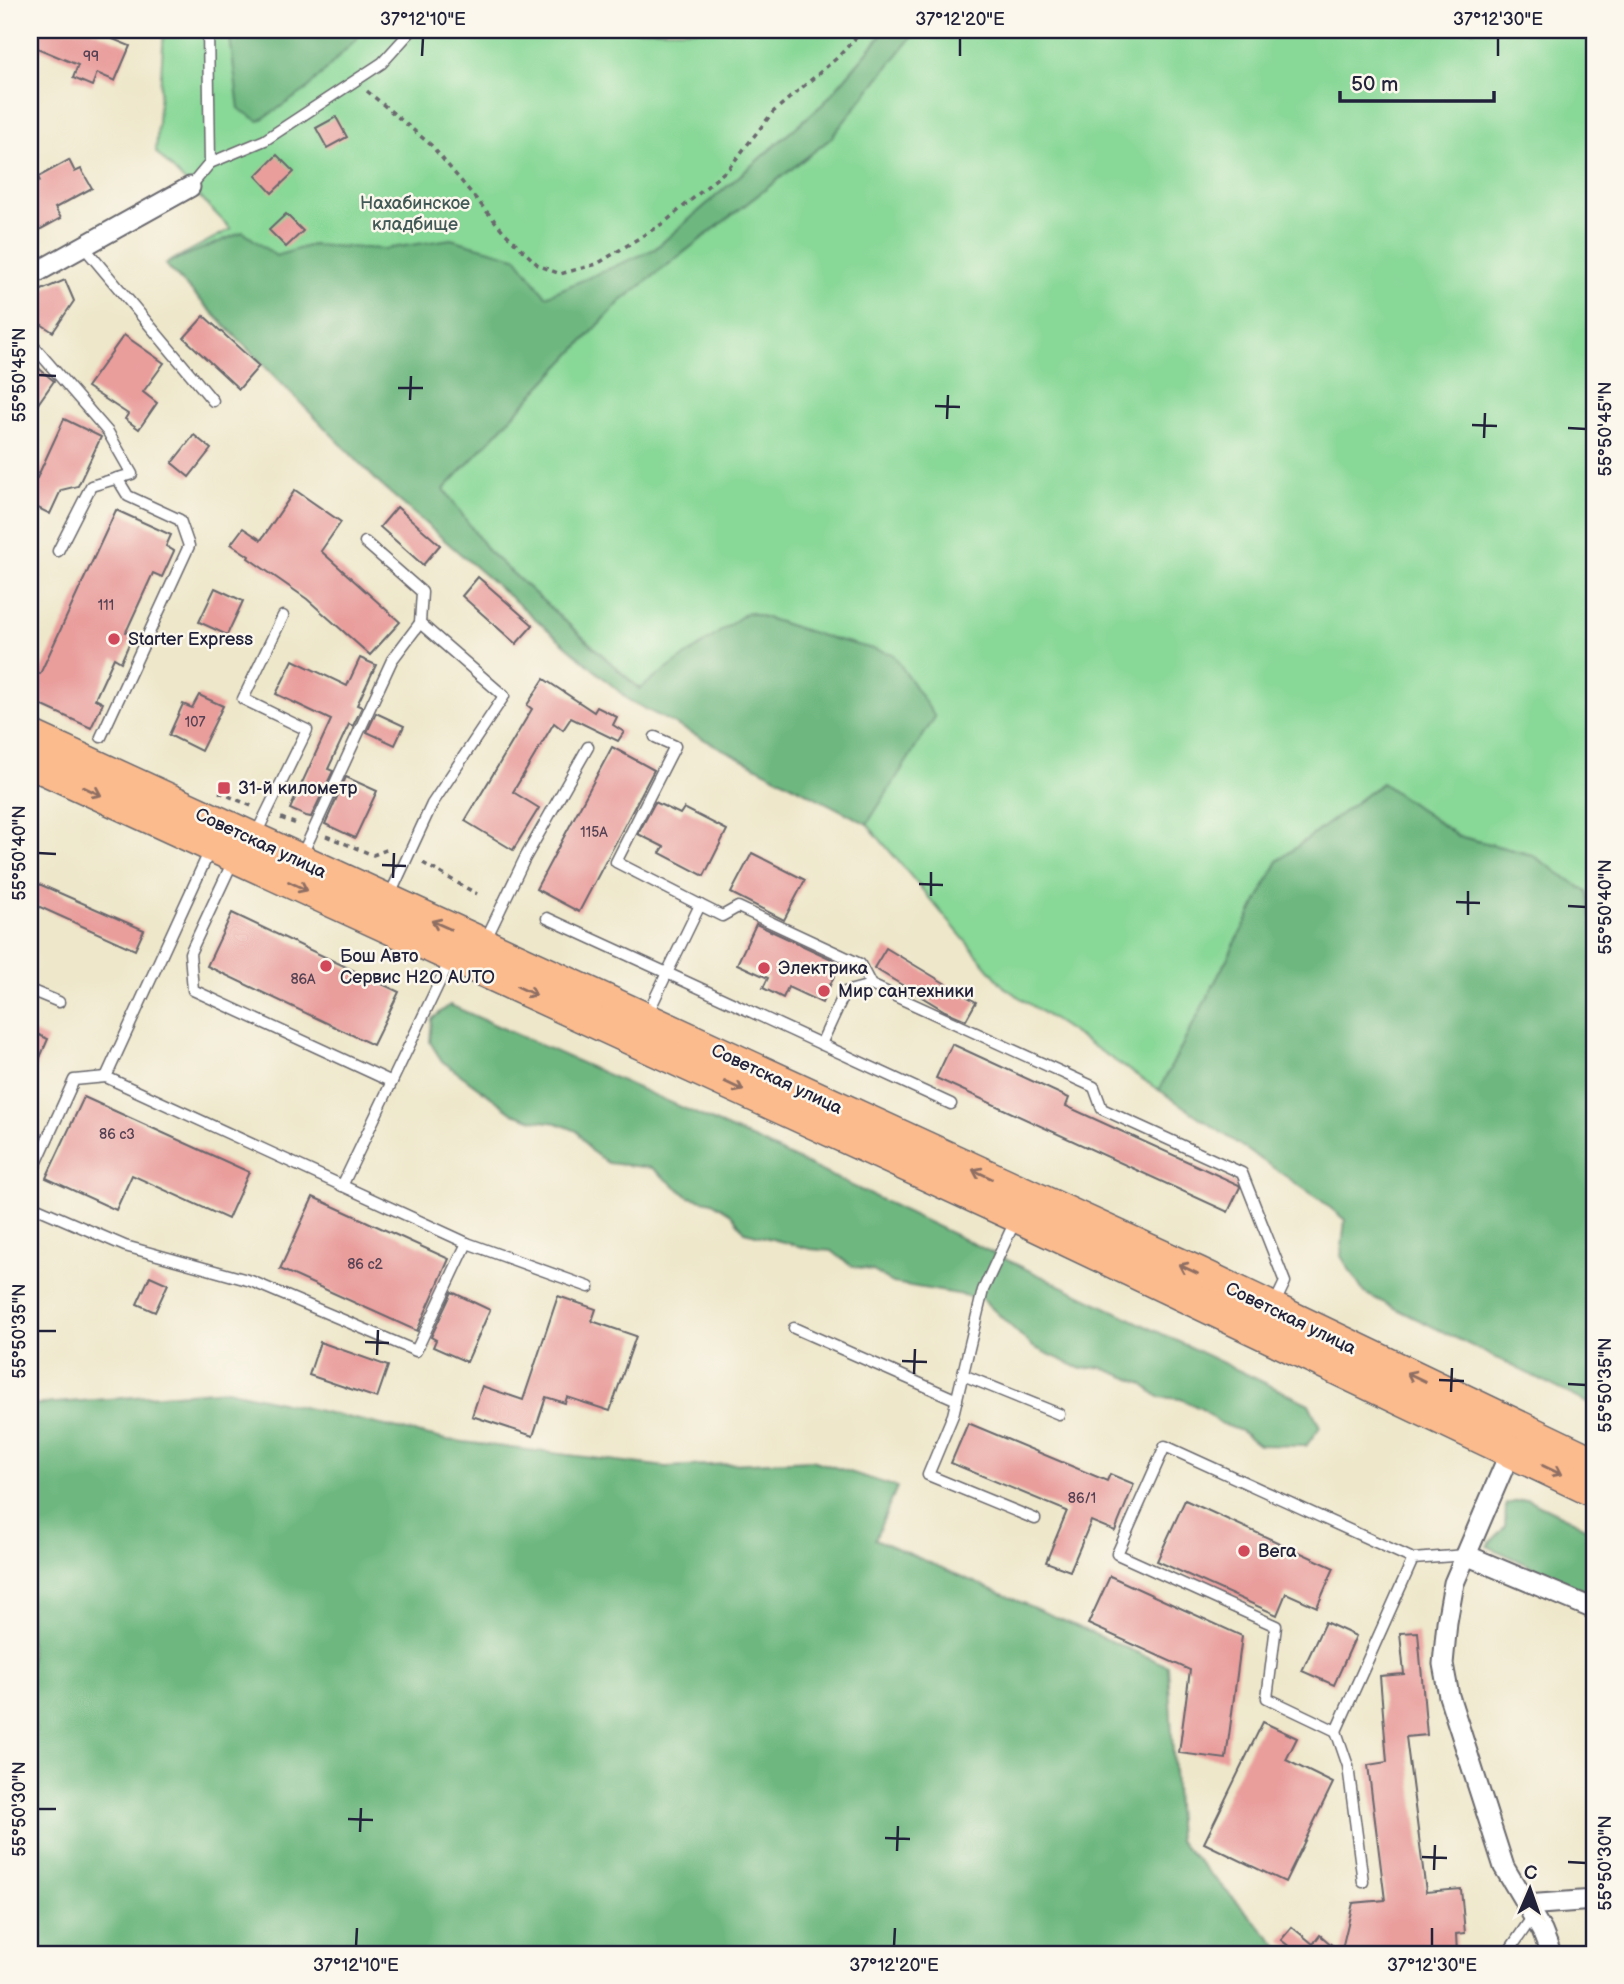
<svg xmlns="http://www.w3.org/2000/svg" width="1624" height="1984" font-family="'Balsamiq Sans',sans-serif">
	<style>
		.green { fill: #88d897; stroke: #557d69; stroke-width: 2 }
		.forest { fill: #6eb880; stroke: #486d5e; stroke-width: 2 }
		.building { fill: #e99e9c }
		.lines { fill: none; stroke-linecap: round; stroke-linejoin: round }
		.service-casing { stroke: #69676d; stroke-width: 13 }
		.minor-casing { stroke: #69676d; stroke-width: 23 }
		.primary-casing { stroke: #69676d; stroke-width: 35 }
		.path { stroke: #69676d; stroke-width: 3.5; stroke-dasharray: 5 5; stroke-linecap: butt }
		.service { stroke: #fff; stroke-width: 10 }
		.minor { stroke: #fff; stroke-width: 19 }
		.primary { stroke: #fbbb8d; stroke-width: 32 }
		.oneway { stroke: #8e6e64 }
		.ticks { fill: none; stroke: #22223b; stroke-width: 2.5 }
		.poi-dot { fill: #d1495b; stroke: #fbf7ec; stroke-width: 2.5 }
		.labels { text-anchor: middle; stroke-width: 5; stroke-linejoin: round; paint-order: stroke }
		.number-label { font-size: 14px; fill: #544153 }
		.park-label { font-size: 18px; fill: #415957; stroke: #fbf7ec }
		.poi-label { font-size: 18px; fill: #22223b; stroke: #fbf7ec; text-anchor: start }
		.street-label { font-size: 18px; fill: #22223b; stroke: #fbf7ec }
		.neatline { fill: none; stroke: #22223b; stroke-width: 2.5 }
		.ticks-label { font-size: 18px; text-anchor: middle; fill: #22223b }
	</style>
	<rect width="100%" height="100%" fill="#fbf7ec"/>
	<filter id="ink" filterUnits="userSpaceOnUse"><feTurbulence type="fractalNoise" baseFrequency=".0143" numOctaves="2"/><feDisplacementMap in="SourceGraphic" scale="14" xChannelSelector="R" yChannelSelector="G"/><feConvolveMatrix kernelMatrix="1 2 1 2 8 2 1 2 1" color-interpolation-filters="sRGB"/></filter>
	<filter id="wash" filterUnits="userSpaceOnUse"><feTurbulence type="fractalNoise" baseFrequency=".00686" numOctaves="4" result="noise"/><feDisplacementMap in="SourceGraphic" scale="28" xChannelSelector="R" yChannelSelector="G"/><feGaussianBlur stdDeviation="1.57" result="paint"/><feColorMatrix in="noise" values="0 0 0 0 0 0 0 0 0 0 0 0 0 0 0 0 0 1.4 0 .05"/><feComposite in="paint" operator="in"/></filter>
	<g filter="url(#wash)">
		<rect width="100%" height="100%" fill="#eee7ca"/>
		<g class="green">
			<path d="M164,30H886L824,103L381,485L165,264L231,229L156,152Z"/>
			<path d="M917,30H1594V933L1586,892L1532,855L1458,836L1382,783L1278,861L1159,1090L1004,987L867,824L934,717L819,635L748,612L640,689L488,551L444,489L621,301L830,139Z"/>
		</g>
		<g class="forest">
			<path d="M229,30H365L306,90L259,121L239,109Z"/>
			<path d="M886,30H917L830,139L621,301L444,489L488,551L639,689L748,612L819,635L893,654L935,717L867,824L630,701L381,485L165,264L243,232L276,256L311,245L384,249L451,239L516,257L546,296L655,249L824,103Z"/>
			<path d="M1382,783L1458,836L1532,855L1587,892L1594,933V1406L1364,1293L1341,1256L1345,1220L1322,1201L1159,1090L1278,861Z"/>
			<path d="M450,1005L760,1142L1309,1404L1320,1427L1306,1446L1259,1445L1241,1431L1220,1423L1202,1409L1181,1399L1159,1397L1141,1383L1100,1367L1081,1369L1033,1347L981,1298L893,1283L873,1271L850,1265L832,1251L810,1249L745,1232L731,1214L712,1202L689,1197L652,1168L608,1163L590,1150L577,1131L557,1123L534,1120L513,1113L442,1061L430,1042L432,1019Z"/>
			<path d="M227,1390L447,1440L666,1467L812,1460L897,1487L875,1539L1168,1666L1178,1840L1286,1954H30V1405Z"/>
			<path d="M1527,1499L1594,1531V1595L1487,1546L1505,1527L1506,1504Z"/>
		</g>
		<g id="blocks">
			<g class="building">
				<path d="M30,30H91L130,46L115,81L97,73L92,86L73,78L78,65L30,45Z"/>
				<path d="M336,117L347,137L327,148L316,128Z"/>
				<path d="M277,155L294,172L272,193L256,176Z"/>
				<path d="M69,160L75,172L81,169L92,188L55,208L61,218L30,235V187L40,181L38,177Z"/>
				<path d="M286,214L303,231L286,247L269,230Z"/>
				<path d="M65,280L74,301L53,332L30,317V295Z"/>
				<path d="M204,316L259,366L239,389L184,338Z"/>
				<path d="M124,335L164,363L143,392L157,403L139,429L125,419L128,414L87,387Z"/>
				<path d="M30,361L54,381L30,415Z"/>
				<path d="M64,419L101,437L78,486L61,490L50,514L30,504V474L37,478Z"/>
				<path d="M194,435L211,449L189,477L172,463Z"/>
				<path d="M295,490L341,522L321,551L400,622L370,655L307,599L248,558L249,556L231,544L243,528L261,540Z"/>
				<path d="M397,507L440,545L423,565L380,527Z"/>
				<path d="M116,510L171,535L166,546L174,551L162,577L153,573L126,632L133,635L121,662L114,658L95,699L103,703L91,728L30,700V670L40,674Z"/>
				<path d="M478,577L533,625L516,644L462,596Z"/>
				<path d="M215,588L243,601L227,635L199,622Z"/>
				<path d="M360,658L376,665L357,705L362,707L353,726L349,724L328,769L333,771L311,817L306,816L290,809L331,720L276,694L293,660L347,686Z"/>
				<path d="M544,679L594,712L597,707L617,717L613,725L624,732L618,741L571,718L563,730L554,723L513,792L539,808L513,850L465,821L532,709L527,705Z"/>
				<path d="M199,695L223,706L201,751L169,735L183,704L192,708Z"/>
				<path d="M376,713L404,726L395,745L367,732Z"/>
				<path d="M612,747L654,770L579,912L536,889Z"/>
				<path d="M346,777L377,791L355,838L325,824Z"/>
				<path d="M655,802L680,814L684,808L727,830L704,876L660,853L664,847L638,834Z"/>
				<path d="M752,853L805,880L784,920L731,893Z"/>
				<path d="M39,884L144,930L135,950L31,903Z"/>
				<path d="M232,913L399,992L373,1045L207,966Z"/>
				<path d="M756,924L840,963L822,1003L788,987L783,998L763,988L768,978L737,964Z"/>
				<path d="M886,948L976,1002L966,1020L945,1011L874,968Z"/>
				<path d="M30,1031L48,1039L30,1081Z"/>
				<path d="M952,1044L1069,1098L1066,1106L1239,1185L1240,1187L1228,1212L936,1078Z"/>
				<path d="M84,1097L249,1172L228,1219L132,1175L116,1210L46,1178Z"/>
				<path d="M313,1197L449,1259L417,1331L280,1269Z"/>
				<path d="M150,1276L168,1284L155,1312L137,1304Z"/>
				<path d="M452,1292L490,1310L467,1362L433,1347L436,1340L431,1337Z"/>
				<path d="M558,1296L596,1309L592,1321L636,1336L610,1411L567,1397L565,1403L546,1397L533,1436L472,1416L482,1386L523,1400Z"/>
				<path d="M320,1342L388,1366L377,1398L309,1375Z"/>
				<path d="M968,1423L1107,1481L1110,1474L1134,1484L1115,1531L1091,1521L1070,1571L1046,1562L1067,1511L951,1463Z"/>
				<path d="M1185,1500L1334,1568L1317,1607L1286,1593L1277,1615L1157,1561Z"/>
				<path d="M1110,1576L1242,1636L1226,1759L1179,1753L1190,1670L1088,1624Z"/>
				<path d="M1325,1622L1356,1636L1334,1685L1302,1671Z"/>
				<path d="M1418,1632L1427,1735L1406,1737L1426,1892L1461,1889L1465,1933L1456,1934L1457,1954H1299L1281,1940L1292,1927L1313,1944L1320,1935L1341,1953L1353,1903L1385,1900L1368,1765L1387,1762L1380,1676L1404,1674L1400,1633Z"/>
				<path d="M1263,1722L1297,1738L1286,1760L1333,1783L1285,1882L1204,1843Z"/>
			</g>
		</g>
	</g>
	<g filter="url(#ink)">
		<use href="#blocks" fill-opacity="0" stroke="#69676d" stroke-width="2"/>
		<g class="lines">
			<defs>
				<g id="service">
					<path d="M210,163L265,140L382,63L412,30"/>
					<path d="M190,187L210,163L208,30"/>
					<path d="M84,247L213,401"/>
					<path d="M30,342L108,432L132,474L91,486L58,551"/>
					<path d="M365,542L422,592L420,623L504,696L432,804L389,897"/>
					<path d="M101,737L189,546L180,520L128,496L117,478"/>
					<path d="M655,737L675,746L616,862L700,905"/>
					<path d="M255,836L307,730L243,699L283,616"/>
					<path d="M301,857L392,660L420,623"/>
					<path d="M233,861L190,953L193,990L392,1082"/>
					<path d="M547,918L667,973L647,1015"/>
					<path d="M485,941L525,858L588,747"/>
					<path d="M30,990L59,1002"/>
					<path d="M821,1044L845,992L871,985"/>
					<path d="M951,1104L667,973L700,905L722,916L738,907L860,964L871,985L1094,1087L1102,1109L1242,1173L1285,1282L1274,1305"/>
					<path d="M30,1177L74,1080L106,1077"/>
					<path d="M342,1186L450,960"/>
					<path d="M30,1205L125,1246L251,1281L416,1351L467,1243L106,1077L210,850"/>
					<path d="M1015,1221L983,1290L953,1415L928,1475L1035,1519"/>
					<path d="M467,1243L589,1287"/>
					<path d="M794,1328L957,1400"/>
					<path d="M963,1375L1059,1414"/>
					<path d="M1413,1559L1336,1731L1267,1698L1276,1626L1117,1554L1165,1446L1413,1559L1466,1555"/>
					<path d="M1336,1731L1348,1766L1363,1882"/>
					<path d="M1507,1954L1533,1916"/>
				</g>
				<g id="minor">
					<path d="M30,276L190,187"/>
					<path d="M1514,1443L1454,1583L1447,1622L1443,1664L1449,1696L1504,1867L1542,1931L1551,1954"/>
					<path d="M1466,1555L1594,1609"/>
					<path d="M1526,1905L1594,1900"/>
				</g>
				<g id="primary">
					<path d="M30,736L1198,1273L1594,1463"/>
					<path d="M30,762L1017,1216L1594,1491"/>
				</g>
			</defs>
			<use href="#service" class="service-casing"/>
			<use href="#minor" class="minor-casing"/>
			<use href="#primary" class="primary-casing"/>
			<g class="path">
				<path d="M367,91L431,145L504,232L538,265L560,274L597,264L665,222L729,168L773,112L837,58L863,30"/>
				<path d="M219,792L254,807"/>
				<path d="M281,818L299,825"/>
				<path d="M326,836L373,855L389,849"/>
				<path d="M423,863L477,894"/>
			</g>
			<use href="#service" class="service"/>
			<use href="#minor" class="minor"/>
			<use href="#primary" class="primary"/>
		</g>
		<defs><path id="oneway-shaft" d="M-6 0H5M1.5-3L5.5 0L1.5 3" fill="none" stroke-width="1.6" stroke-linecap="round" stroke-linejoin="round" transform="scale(1.75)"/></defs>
		<g class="oneway">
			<use href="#oneway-shaft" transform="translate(92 791) rotate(25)"/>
			<use href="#oneway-shaft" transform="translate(298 886) rotate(25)"/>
			<use href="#oneway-shaft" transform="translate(441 925) rotate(-156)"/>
			<use href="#oneway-shaft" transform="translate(527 991) rotate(25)"/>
			<use href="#oneway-shaft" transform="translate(734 1086) rotate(25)"/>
			<use href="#oneway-shaft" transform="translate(982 1174) rotate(-155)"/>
			<use href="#oneway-shaft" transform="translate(1188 1269) rotate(-155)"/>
			<use href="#oneway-shaft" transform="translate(1416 1377) rotate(-154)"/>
			<use href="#oneway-shaft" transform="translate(1552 1470) rotate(26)"/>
		</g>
	</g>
	<path class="ticks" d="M422,56L423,38M960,56V38M1498,56V38M38,375L56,376M398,388H423M410,400L411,376M935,406L960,407M947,419L948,395M1472,425L1497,426M1568,428L1586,429M1484,438L1485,413M38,853L56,854M382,865L406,866M393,878L394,853M919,884L943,885M931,896V872M1456,902L1480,903M1568,906L1586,907M1468,915V891M38,1331H56M365,1342L389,1343M377,1355L378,1330M902,1361L927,1362M914,1374L915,1349M1439,1380L1464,1381M1568,1384L1586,1385M1451,1392L1452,1368M38,1809H56M348,1819L373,1820M360,1832L361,1808M885,1838L910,1839M897,1851L898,1826M1422,1857L1447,1858M1568,1862L1586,1863M1434,1870L1435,1845M356,1946L357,1928M894,1946L895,1928M1432,1946V1928"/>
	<g class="poi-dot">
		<circle cx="114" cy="639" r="7"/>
		<rect x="217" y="781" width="14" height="14" rx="3.5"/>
		<circle cx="326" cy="966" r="7"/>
		<circle cx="764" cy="968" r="7"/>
		<circle cx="824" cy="991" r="7"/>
		<circle cx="1244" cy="1551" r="7"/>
	</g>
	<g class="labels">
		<g class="number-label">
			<text x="91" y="61">99</text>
			<text x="106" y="610">111</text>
			<text x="195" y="727">107</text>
			<text x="594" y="837">115А</text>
			<text x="303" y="984">86А</text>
			<text x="117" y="1139">86 с3</text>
			<text x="365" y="1269">86 с2</text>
			<text x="1082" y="1503">86/1</text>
		</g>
		<g class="park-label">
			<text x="415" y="209">Нахабинское<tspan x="415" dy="21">кладбище</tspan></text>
		</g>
		<g class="poi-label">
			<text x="128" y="645">Starter Express</text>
			<text x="238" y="794">31-й километр</text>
			<text x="340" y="962">Бош Авто<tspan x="340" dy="21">Сервис H2O AUTO</tspan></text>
			<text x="778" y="974">Электрика</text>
			<text x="838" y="997">Мир сантехники</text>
			<text x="1258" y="1557">Вега</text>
		</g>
		<g class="street-label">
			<text transform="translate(261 843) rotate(25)" y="6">Советская улица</text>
			<text transform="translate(777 1079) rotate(25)" y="6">Советская улица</text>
			<text transform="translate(1291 1318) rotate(26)" y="6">Советская улица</text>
		</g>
	</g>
	<rect width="1624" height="1984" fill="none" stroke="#fbf7ec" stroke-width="77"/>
	<g transform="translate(1530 1889) rotate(2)" stroke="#fbf7ec" stroke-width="5" paint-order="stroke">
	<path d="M0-5L12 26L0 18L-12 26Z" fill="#22223b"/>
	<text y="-10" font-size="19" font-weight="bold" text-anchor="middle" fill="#22223b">С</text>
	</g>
	<path d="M1340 91v10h154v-10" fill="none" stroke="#22223b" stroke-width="3.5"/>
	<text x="1351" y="91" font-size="21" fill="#22223b" stroke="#fbf7ec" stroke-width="5" paint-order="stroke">50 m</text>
	<rect x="38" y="38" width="1548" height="1908" class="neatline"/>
	<g class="ticks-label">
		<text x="423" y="25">37°12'10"E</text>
		<text x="960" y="25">37°12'20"E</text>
		<text x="1498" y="25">37°12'30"E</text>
		<text transform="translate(19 375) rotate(-90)" y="6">55°50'45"N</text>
		<text transform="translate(1605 429) rotate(-90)" y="6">55°50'45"N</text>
		<text transform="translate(19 853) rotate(-90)" y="6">55°50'40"N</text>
		<text transform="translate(1605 907) rotate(-90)" y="6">55°50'40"N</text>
		<text transform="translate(19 1331) rotate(-90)" y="6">55°50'35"N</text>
		<text transform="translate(1605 1385) rotate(-90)" y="6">55°50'35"N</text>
		<text transform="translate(19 1809) rotate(-90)" y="6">55°50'30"N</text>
		<text transform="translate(1605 1863) rotate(-90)" y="6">55°50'30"N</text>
		<text x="356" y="1971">37°12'10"E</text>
		<text x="894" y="1971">37°12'20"E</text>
		<text x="1432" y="1971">37°12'30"E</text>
	</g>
</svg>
